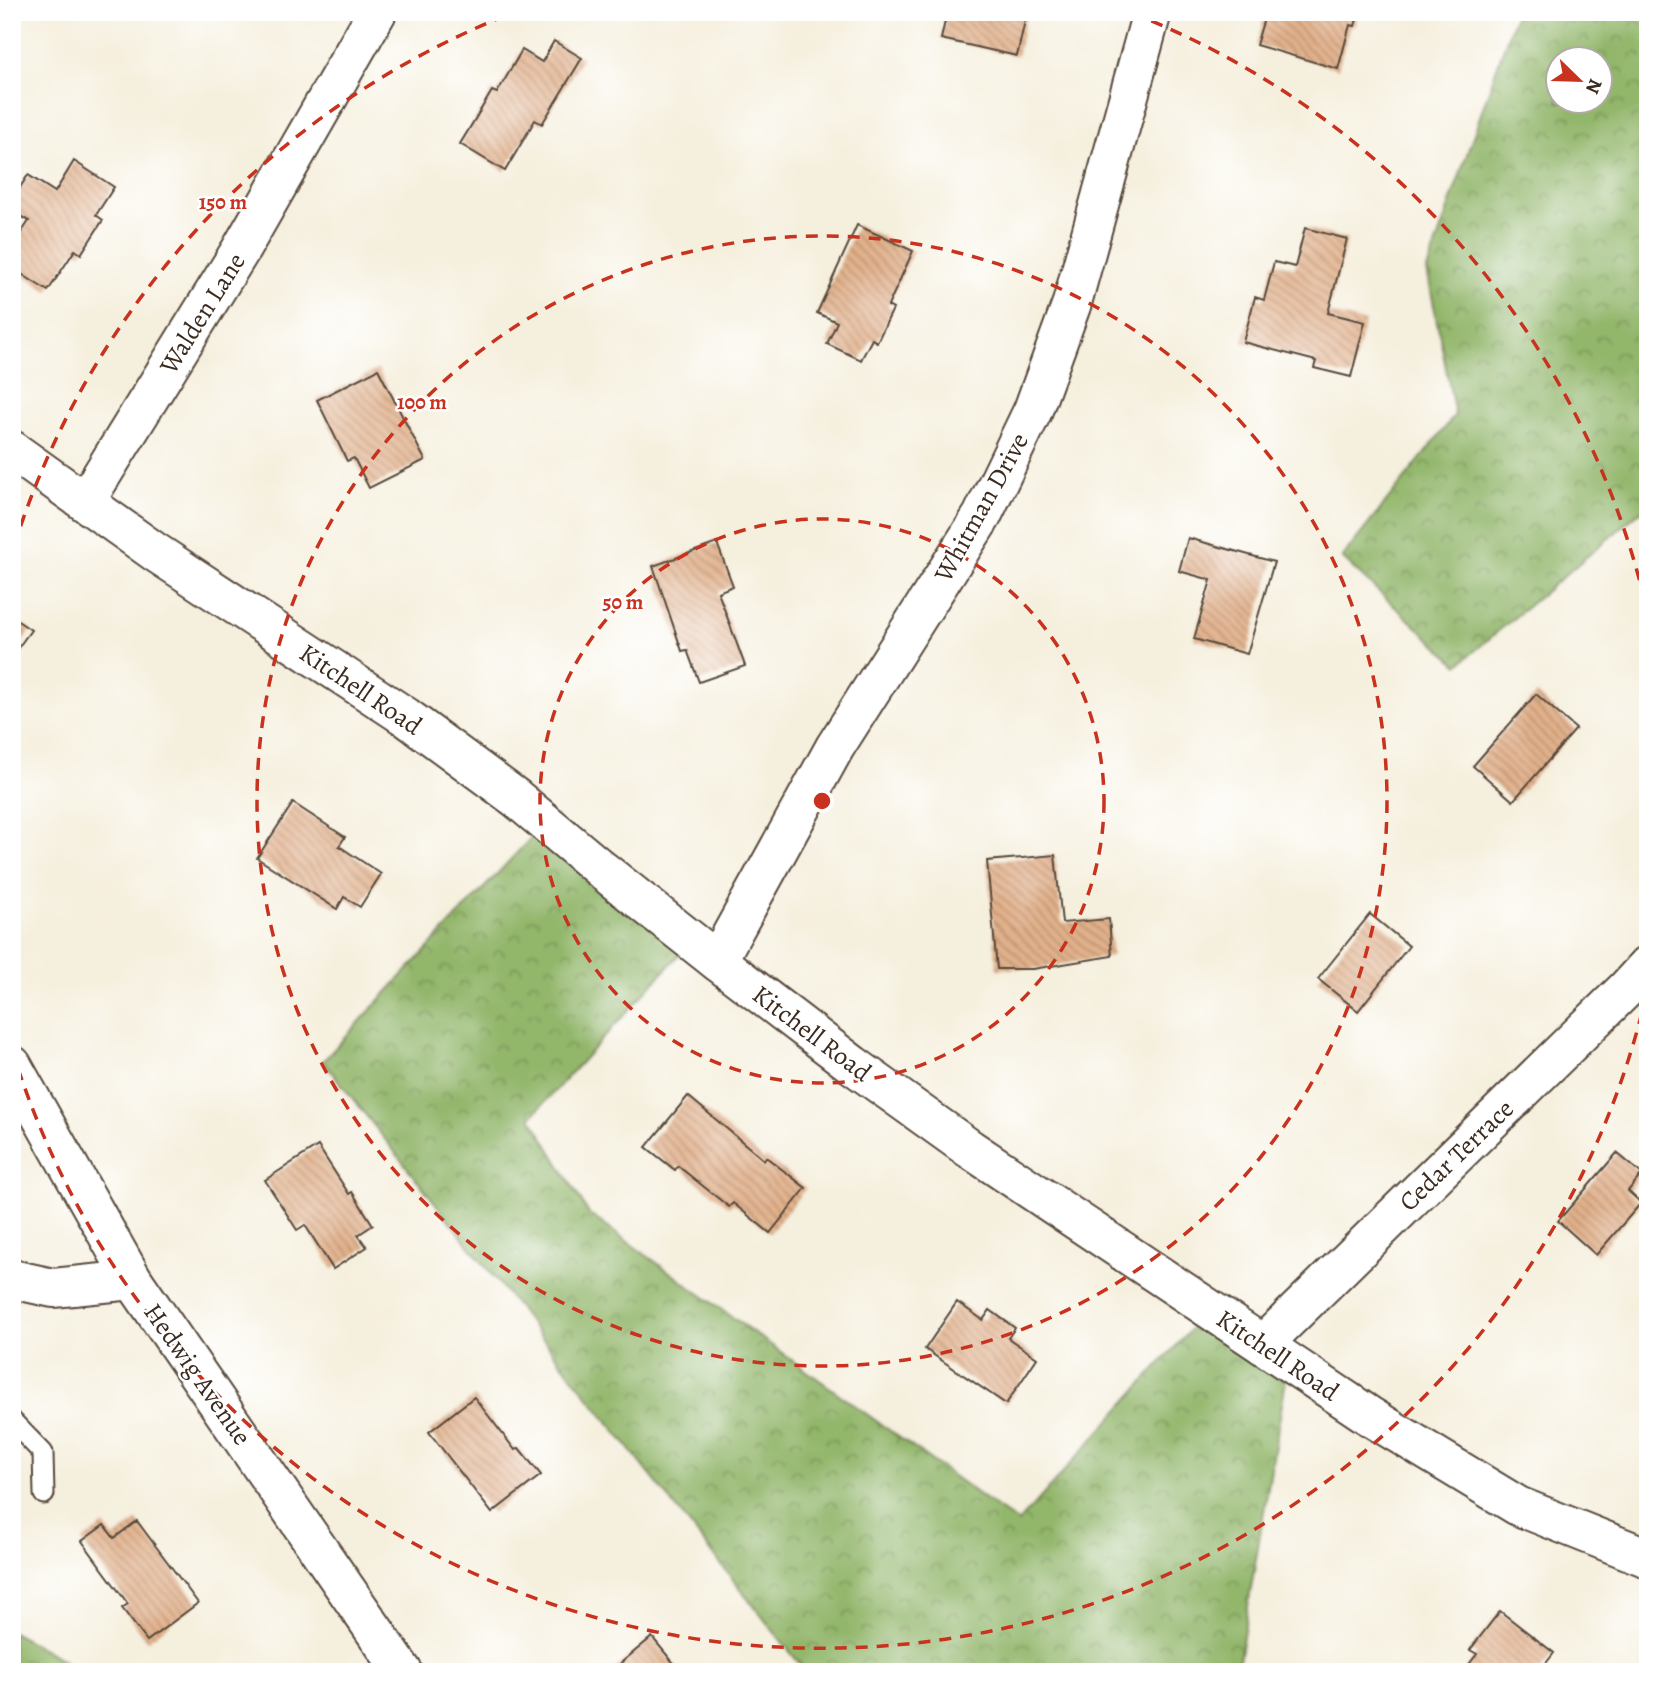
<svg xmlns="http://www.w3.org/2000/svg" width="1660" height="1684" font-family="Alegreya,serif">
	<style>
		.forest { fill: url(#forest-crowns); stroke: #667044; stroke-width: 2; fill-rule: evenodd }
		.building { fill: url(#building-back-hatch) }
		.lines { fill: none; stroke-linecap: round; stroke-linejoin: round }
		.service-casing { stroke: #57483b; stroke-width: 23 }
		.minor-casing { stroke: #57483b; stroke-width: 42 }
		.service { stroke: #fff; stroke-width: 19 }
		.minor { stroke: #fff; stroke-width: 38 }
		.ring { fill: none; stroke: #c8321e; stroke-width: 3.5; stroke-dasharray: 12 9 }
		.labels { text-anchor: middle; stroke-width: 5; stroke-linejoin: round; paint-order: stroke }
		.street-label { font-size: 26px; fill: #3b2a1e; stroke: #fff }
		.centre { fill: #c8321e; stroke: #fff; stroke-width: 3.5 }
		.ring-label { font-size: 21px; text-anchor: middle; font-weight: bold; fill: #c8321e; stroke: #fff; stroke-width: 5; stroke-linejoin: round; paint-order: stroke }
	</style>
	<defs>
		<pattern id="forest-crowns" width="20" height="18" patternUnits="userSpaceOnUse" patternTransform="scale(1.75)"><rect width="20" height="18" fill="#92b66a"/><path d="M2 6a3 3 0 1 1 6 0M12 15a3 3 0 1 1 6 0" fill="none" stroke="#789457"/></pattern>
		<pattern id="building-back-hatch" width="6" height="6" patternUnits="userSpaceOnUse" patternTransform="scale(1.75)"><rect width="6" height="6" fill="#e2b18b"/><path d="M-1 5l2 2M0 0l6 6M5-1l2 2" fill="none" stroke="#b89071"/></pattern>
	</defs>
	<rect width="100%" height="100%" fill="#fff"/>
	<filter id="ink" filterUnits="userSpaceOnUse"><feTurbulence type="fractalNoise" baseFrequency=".0143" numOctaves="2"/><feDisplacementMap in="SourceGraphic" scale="14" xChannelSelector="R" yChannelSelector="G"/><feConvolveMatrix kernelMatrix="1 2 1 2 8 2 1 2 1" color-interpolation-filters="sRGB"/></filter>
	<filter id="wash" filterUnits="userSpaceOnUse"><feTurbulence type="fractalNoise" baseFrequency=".00686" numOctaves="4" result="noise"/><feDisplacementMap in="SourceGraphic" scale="28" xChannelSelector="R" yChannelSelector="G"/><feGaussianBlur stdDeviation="1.57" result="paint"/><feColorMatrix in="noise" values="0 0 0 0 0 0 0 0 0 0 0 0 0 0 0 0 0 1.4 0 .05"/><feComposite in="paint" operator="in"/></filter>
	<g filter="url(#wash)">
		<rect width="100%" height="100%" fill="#f5efdd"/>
		<g class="forest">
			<path d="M1516,12H1648V505L1458,665L1342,558L1455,415L1427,270ZM1558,60H1600V102H1558Z"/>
			<path d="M540,828L688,945L531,1117L589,1214L1018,1523L1200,1319L1286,1380L1237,1672H806L323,1061Z"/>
			<path d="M12,1632L65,1661L72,1672H12Z"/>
		</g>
		<g id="blocks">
			<g class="building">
				<path d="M947,12H1027L1017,56L941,39Z"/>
				<path d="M1266,12H1275L1293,18L1295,12H1359L1355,26L1350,25L1338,69L1256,45Z"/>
				<path d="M554,41L582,58L542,124L535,120L505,171L460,144L492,91L497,93L522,50L542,62Z"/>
				<path d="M74,161L114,187L96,215L103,220L81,254L75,250L48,291L12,268V247L29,221L12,211V200L28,175L55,192Z"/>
				<path d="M857,225L913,251L888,306L893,309L877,342L872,339L861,360L827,344L837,322L817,313Z"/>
				<path d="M1305,228L1347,239L1328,313L1365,322L1351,377L1314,368L1316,361L1243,342L1255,297L1264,300L1274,262L1295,267Z"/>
				<path d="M378,369L425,460L369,488L354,458L347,461L317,400Z"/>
				<path d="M1188,538L1274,562L1247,654L1194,639L1211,580L1179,571Z"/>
				<path d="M717,543L733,586L718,592L745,666L699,682L687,650L682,651L653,566Z"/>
				<path d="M12,617L31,630L12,656Z"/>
				<path d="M1536,694L1576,729L1513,801L1473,766Z"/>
				<path d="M293,803L345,837L339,846L381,874L360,907L344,897L337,909L257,858Z"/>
				<path d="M1055,855L1062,923L1109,919L1112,956L1033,969H997L987,861Z"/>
				<path d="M1370,914L1409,946L1358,1011L1318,979Z"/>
				<path d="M688,1096L764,1160L766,1157L806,1188L770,1233L733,1203L729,1207L678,1166L675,1170L646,1147Z"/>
				<path d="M318,1146L349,1194L352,1192L373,1225L358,1235L367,1247L333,1269L305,1225L297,1230L265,1180Z"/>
				<path d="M1617,1153L1642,1174L1628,1191L1641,1203L1596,1255L1558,1221Z"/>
				<path d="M957,1302L983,1320L990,1310L1015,1328L1008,1338L1037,1358L1006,1404L925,1349Z"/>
				<path d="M474,1397L515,1450L519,1448L541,1475L492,1513L429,1432Z"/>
				<path d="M137,1521L198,1603L147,1641L122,1608L128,1604L82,1541L104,1525L114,1538Z"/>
				<path d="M1500,1611L1554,1653L1539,1672H1463L1477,1654L1470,1650Z"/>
				<path d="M652,1637L681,1672H610Z"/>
			</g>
		</g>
	</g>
	<g filter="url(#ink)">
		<use href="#blocks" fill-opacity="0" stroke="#57483b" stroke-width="2"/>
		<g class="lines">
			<defs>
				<path id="service" d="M12,1421L43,1453L44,1494"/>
				<g id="minor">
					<path d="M12,450L155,552L406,717L516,798L602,870L717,961L853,1065L970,1149L1371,1417L1518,1506L1648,1558"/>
					<path d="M85,502L240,251L377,12"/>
					<path d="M717,961L835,747L982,516L1033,410L1072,303L1152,12"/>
					<path d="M12,1065L133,1280L403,1672"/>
					<path d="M12,1279L53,1288L133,1280"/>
					<path d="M1263,1344L1627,988L1648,965"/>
				</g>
			</defs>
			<use href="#service" class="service-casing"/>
			<use href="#minor" class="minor-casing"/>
			<use href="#service" class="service"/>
			<use href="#minor" class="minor"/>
		</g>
	</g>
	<g class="ring">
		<circle cx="822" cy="801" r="282"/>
		<circle cx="822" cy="801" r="565"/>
		<path d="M1647 992A847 847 0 0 1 14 1056M14 546A847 847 0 0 1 512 13M1132 13A847 847 0 0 1 1647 610"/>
	</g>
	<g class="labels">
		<g class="street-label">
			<text transform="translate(202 313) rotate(-58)" y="9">Walden Lane</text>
			<text transform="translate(981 507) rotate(-61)" y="9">Whitman Drive</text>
			<text transform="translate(361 689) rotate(34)" y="9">Kitchell Road</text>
			<text transform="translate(812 1033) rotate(37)" y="9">Kitchell Road</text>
			<text transform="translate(1456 1155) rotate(-44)" y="9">Cedar Terrace</text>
			<text transform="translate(1278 1355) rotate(34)" y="9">Kitchell Road</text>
			<text transform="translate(198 1374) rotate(55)" y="9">Hedwig Avenue</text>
		</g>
	</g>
	<circle cx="822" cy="801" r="10" class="centre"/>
	<g class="ring-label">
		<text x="223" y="209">150 m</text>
		<text x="422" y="409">100 m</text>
		<text x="623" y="609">50 m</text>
	</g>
	<rect width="1660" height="1684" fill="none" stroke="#fff" stroke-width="42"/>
	<g transform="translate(1579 80) rotate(113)"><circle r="33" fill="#ffffff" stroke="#b1aaa5" stroke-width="2"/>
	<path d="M0-5L12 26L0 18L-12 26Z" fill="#c8321e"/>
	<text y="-10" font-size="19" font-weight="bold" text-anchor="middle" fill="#3b2a1e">N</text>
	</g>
</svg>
